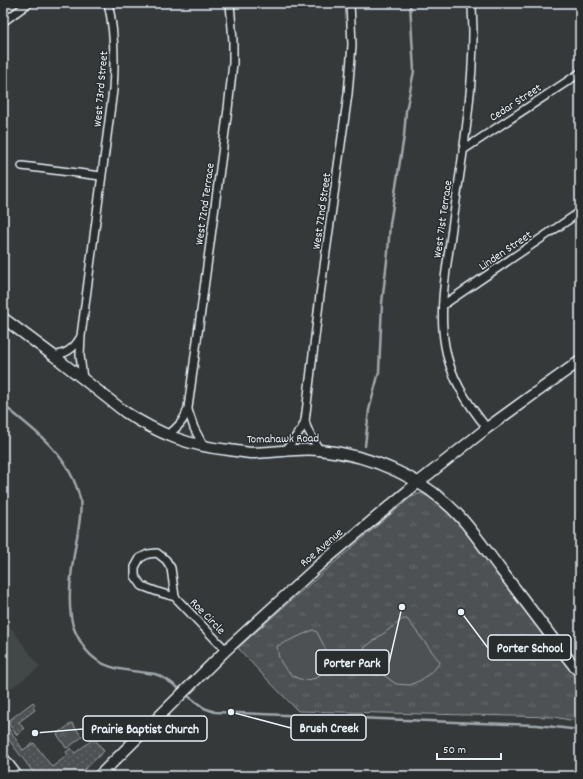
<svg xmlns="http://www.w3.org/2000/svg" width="583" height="779" font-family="Dekko,sans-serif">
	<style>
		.built { fill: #424647 }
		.grass { fill: url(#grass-dots); stroke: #9aa1a5 }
		.park { fill: url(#park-tufts); stroke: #9aa1a5 }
		.garden { fill: #4d5152; stroke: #9aa1a5 }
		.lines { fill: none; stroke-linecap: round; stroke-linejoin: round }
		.stream { stroke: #a0a7ac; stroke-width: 2.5 }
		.street-casing { stroke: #e8f1f8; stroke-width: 10 }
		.secondary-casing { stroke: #e8f1f8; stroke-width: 13 }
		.street { stroke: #2a2d2e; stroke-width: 7 }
		.secondary { stroke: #2a2d2e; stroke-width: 10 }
		.labels { text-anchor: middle; stroke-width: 3; stroke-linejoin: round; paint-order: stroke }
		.street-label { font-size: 12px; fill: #e8f1f8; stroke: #2a2d2e }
		.leader { fill: none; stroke: #e8f1f8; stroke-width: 1.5 }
		.callout-dot { fill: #e8f1f8; stroke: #2a2d2e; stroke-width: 1.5 }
		.callout { fill: #2a2d2e; stroke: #e8f1f8; stroke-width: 1.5 }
		.callout-label { font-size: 13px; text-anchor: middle; font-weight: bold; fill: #e8f1f8 }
	</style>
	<defs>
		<pattern id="grass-dots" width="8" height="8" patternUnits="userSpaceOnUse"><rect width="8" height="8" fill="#4d5152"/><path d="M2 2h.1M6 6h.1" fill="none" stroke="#676a6c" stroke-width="1.8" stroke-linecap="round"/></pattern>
		<pattern id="park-tufts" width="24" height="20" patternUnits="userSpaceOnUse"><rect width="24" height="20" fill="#4d5152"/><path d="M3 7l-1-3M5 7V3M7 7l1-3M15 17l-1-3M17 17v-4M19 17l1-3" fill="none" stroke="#676a6c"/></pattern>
	</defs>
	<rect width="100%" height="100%" fill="#35393a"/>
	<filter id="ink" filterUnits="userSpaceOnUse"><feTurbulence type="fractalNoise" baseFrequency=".025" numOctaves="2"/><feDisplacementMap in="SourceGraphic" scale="8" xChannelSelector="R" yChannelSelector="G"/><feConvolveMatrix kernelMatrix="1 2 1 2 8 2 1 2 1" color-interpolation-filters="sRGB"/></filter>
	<g filter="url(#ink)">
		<path class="built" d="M3,617L40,667L3,694Z"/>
		<g class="grass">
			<path d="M33,702L35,705L33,707L35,710L19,722L24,729L17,735L7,722Z"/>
			<path d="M5,723L23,750L34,743L52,767L68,755L66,752L71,748L75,753L92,740L89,735L91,734L104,751L78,776H36L3,732V725Z"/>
		</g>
		<g class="park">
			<path d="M418,494C420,494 422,493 424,494C434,498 455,520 463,529L571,672L580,682V722L554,717L298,711L260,672L238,648C294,597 352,547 410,498Z"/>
			<path d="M72,723L82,737L69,747L66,748L57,734Z"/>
		</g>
		<g class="garden">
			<path d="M403,619H407L440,662L434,670L421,680L410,685L396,684L381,673L373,663L364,648Z"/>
			<path d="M313,630L317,632L334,666C316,683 295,687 281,662C278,658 278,651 277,646Z"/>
		</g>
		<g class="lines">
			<g class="stream">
				<path d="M3,405C35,430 71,457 80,499C82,513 79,528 76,542C72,566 66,601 73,626C76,634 81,643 86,650C99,667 120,670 140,672C145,673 150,673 155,674C165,677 173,684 181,690"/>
				<path d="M365,446L369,410L379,372L382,303L388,252L390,224L404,136L406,111L414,71L410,3"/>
				<path d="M184,693L204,708L215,712L478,723L537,725L580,730"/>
			</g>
			<defs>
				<g id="street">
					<path d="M472,3C472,13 473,23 473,33C473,99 461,164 452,228C447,267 438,307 445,346C450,377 467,403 487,428"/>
					<path d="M3,22L29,3"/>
					<path d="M463,150L580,73"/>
					<path d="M22,166L101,176"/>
					<path d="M443,305L580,212"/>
					<path d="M54,356C66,353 73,350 80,338"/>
					<path d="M83,379L80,355L81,336L113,90C115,61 115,32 108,3"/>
					<path d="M188,410L194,428L204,447"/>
					<path d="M305,421L307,428L319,450"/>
					<path d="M167,435C178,428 185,420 188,408L228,109L233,63V41L230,3"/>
					<path d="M286,450L302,428L305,421L320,295L348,94L352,45L350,3"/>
					<path d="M175,597L171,568L166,560L157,553L148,554L140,558L135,567V576L142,586L158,592L175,597L217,641L226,650"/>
				</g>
				<g id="secondary">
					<path d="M3,318L54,356L125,412C159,434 189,446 229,450C236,451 243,452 250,453C273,453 296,448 319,450C372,455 427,479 462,519C476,535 488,553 501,570C520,595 540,621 559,647L574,666L580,672"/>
					<path d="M3,758L17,776"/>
					<path d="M99,776L226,650L318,566L410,489L487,428L531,396L580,361"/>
				</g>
			</defs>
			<use href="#street" class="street-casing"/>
			<use href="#secondary" class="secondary-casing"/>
			<use href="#street" class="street"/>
			<use href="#secondary" class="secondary"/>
		</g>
	</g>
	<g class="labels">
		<g class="street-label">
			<text transform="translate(100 89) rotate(-85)" y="4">West 73rd Street</text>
			<text transform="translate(515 102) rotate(-33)" y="4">Cedar Street</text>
			<text transform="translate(204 204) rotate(-82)" y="4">West 72nd Terrace</text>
			<text transform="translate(321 211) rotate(-82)" y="4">West 72nd Street</text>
			<text transform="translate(442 219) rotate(-82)" y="4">West 71st Terrace</text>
			<text transform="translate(505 250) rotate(-34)" y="4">Linden Street</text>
			<text transform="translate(283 438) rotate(-1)" y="4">Tomahawk Road</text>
			<text transform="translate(321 547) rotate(-41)" y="4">Roe Avenue</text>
			<text transform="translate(208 616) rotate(46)" y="4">Roe Circle</text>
		</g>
	</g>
	<path class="leader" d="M461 612L488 648M402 607L389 663M231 712L291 728M35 733L83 729"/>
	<g class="callout-dot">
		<circle cx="461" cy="612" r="4"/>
		<circle cx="402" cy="607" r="4"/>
		<circle cx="231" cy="712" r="4"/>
		<circle cx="35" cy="733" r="4"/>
	</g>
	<g class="callout">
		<rect x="488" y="635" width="83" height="25" rx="4"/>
		<rect x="316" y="650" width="73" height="25" rx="4"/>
		<rect x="291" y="715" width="75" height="25" rx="4"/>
		<rect x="83" y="716" width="124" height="25" rx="4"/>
	</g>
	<g class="callout-label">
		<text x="530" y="652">Porter School</text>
		<text x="352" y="667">Porter Park</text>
		<text x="329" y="732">Brush Creek</text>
		<text x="145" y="733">Prairie Baptist Church</text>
	</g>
	<rect width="583" height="779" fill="none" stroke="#2a2d2e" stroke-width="16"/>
	<rect x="8" y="8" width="567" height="763" fill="none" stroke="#e8f1f8" stroke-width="1.5" filter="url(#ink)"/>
	<path d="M437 753v6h64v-6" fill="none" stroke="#e8f1f8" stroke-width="2"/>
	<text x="443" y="753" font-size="12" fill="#e8f1f8" stroke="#2a2d2e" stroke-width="3" paint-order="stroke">50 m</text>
</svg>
